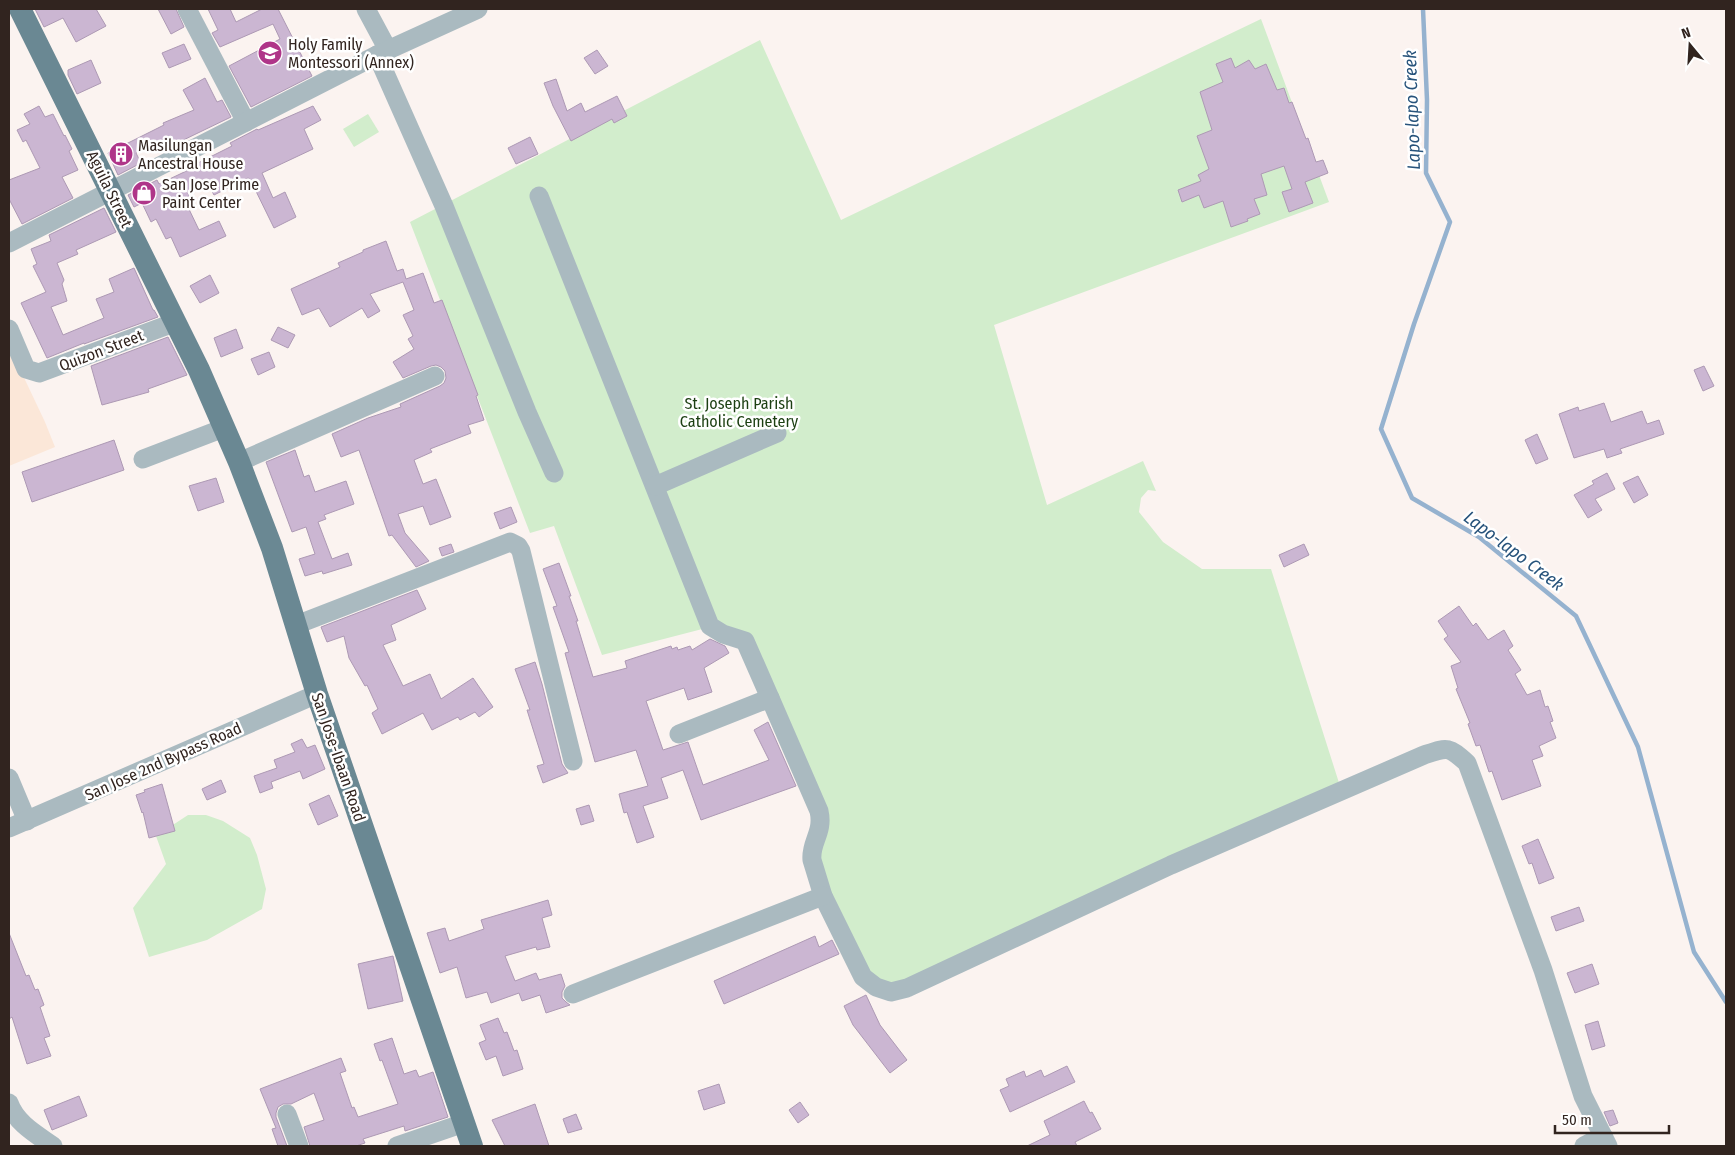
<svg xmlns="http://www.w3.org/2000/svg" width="1735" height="1155" font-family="'Fira Sans Condensed',sans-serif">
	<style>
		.education { fill: #fbe7d8 }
		.green { fill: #d2edcc }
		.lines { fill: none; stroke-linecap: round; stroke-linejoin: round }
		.stream { stroke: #95b2cf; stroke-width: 4.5 }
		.building { fill: #cbb6d2; stroke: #ad99b4 }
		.minor { stroke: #aabac0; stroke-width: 19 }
		.major { stroke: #6a8893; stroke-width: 22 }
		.labels { text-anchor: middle; stroke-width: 5; stroke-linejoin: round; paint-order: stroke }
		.poi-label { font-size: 16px; fill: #31241f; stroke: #fff; text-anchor: start }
		.street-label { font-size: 16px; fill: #31241f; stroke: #fff }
		.park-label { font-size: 16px; fill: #1c3f12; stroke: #fff }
		.water-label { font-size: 18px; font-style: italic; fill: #27537b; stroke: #fff }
	</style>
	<rect width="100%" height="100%" fill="#fbf3f0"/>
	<path class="education" d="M9,346L45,422L55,447L9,466Z"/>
	<g class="green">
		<path d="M1261,19L1329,202L994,325L1047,505L1143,461L1156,491L1148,490L1141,498L1139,512L1163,542L1202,569H1271L1340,786L901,982L881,983L868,974L814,856L825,827L749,640L710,627L602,655L554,526L530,533L410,222L760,40L841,220Z"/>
		<path d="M368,114L379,132L354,147L343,129Z"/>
		<path d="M188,815H206L223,821L250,838L257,855L266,889L262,909L207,940L149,957L133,908L166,864L156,836Z"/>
	</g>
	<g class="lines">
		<path class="stream" d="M1423,9L1427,100L1426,173L1450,222L1414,324L1381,429L1412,498L1479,537L1576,616L1638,747L1694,952L1726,1002"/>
	</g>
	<g class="building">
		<path d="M35,9H96L106,26L76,42L63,18L44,27Z"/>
		<path d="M158,9H176L184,27L171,34Z"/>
		<path d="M208,9H230L236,22L262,9H278L312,76L251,107L229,66L280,39L273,24L220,47L212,33L218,30Z"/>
		<path d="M184,44L191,59L169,68L162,53Z"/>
		<path d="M597,50L608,66L595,74L584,58Z"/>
		<path d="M1231,58L1235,68L1249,60L1255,69L1266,64L1277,90L1284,88L1289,103L1292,102L1306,139L1308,138L1316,162L1323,160L1328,173L1305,182L1313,203L1289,212L1282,192L1292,189L1284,166L1261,174L1267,195L1254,199L1260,214L1247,219L1248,221L1231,227L1223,201L1204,208L1199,195L1182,202L1178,190L1201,181L1198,175L1209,169L1197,136L1212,130L1200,92L1223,82L1216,64Z"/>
		<path d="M91,60L101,83L77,94L68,75V70Z"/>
		<path d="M205,78L217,102L222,100L231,117L173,145L169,137L136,153L141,163L118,175L108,153L164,125L163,123L194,110L183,90Z"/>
		<path d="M556,79L567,111L581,103L585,112L617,96L627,116L614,123L612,119L571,141L553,106L544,83Z"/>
		<path d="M39,106L45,117L53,114L64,136L65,135L72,149L69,151L78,170L62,177L73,198L22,224L9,199V180L40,168L26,140L23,142L17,130L30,124L24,114Z"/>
		<path d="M313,106L321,120L304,129L313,149L262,173L273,198L285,192L296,217L274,228L250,179L248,178L214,195L208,184L188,193L191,200L186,203L199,230L219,221L226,236L180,257L171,237L166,239L156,219L151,222L142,203L134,207L128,195L157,180L159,184L199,165L198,163L232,146L230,143L257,129L258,130Z"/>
		<path d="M530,137L538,154L516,164L508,148Z"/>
		<path d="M104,208L116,232L76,250L78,254L57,263L64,280L62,284L67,301L51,307L63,335L104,318L96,299L114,292L109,279L134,268L153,310H154L158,317L84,344V343L47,358L21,303L46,292L33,266L37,264L31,249L51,241L49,235Z"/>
		<path d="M386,241L397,271L403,269L406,279L423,273L434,303L442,300L478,395L476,396L484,420L468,425L471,433L430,449L432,452L414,460L423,484L436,479L451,517L430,525L423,506L398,514L405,533L429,561L416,567L392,535L389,536L359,450L341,457L332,434L368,418L401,407L400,404L440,386L444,383L446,378L445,371L441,367L436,365L431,366L403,378L393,362L414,349L408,339L413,336L403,315L414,310L403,282L370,294L380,311L368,318L362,308L330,327L319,308L302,315L291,289L340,267L338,263L363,252V250Z"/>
		<path d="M210,275L219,293L200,303L190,286Z"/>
		<path d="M278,327L295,335L288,348L271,340Z"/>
		<path d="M236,329L243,348L221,357L214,338Z"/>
		<path d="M168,337L187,375L148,389L149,392L102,405L91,366Z"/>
		<path d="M269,352L275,367L258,375L251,359Z"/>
		<path d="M1704,366L1714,386L1703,391L1694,370Z"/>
		<path d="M1604,403L1611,422L1642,411L1647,424L1659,420L1664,434L1620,449L1622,453L1607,458L1604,449L1574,458L1559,414L1578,407L1579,411Z"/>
		<path d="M1537,434L1548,459L1536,464L1525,440Z"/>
		<path d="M114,440L124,470L32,502L22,472Z"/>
		<path d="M295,450L304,477L309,475L315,492L346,481L354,504L324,515L326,519L318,522L332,559L348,553L352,565L323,574L322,571L305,576L299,559L315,554L306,527L292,532L266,462Z"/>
		<path d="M1607,473L1615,489L1595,499L1602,510L1588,518L1574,495L1594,484L1592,481Z"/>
		<path d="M1638,476L1648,495L1634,503L1623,483Z"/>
		<path d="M216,478L224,502L198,511L189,486Z"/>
		<path d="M511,507L517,522L500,529L494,513Z"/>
		<path d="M451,544L454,552L442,556L439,548Z"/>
		<path d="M1304,544L1309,555L1284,567L1279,555Z"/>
		<path d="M559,563L571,596H569L578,621H576L593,677L627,668L625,661L671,646L672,649L677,647L678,650L690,646L692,650L710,639L725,646L729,653L704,668L712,692L688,700L684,688L646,701L663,750L688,742L703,785L769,760L754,730L768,722L796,786L701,820L683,770L661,778L668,798L643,806L654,837L637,843L627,812L624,813L619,794L648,786L636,750L595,762L565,653L569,652L553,607L557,606L543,569Z"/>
		<path d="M417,590L426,609L391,625L396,640L383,645L403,686L430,674L441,699L473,678L493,707L479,717L475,712L460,720L458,717L432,730L423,713L382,734L372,713L378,709L367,685L365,686L349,658L344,636L327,642L321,627Z"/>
		<path d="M1459,606L1473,626L1476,623L1488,640L1504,630L1513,646L1508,650L1521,670L1515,674L1527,695L1540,690L1545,707L1548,706L1553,721L1550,722L1556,738L1539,746L1543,756L1532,760L1541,786L1502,800L1492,771L1489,772L1480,745L1476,746L1468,724L1470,723L1456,689L1458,688L1451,666L1461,662L1444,639L1448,636L1438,621Z"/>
		<path d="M535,662L542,684L562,764L568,773L543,783L537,766L544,764L527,710H530L515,669Z"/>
		<path d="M302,739L307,748L315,745L325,769L303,779L300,771L271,782L273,788L260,793L254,776L277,768L274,760L295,752L291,744Z"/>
		<path d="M221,780L226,792L207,800L202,789Z"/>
		<path d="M162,784L175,831L149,838L143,812L142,813L136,795L145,792L144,790Z"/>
		<path d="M329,795L338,816L318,825L309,804Z"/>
		<path d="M589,805L594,821L581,825L576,809Z"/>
		<path d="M1538,839L1554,878L1539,884L1532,863L1529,864L1522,846Z"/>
		<path d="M548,900L552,915L542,918L550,947L537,950L536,947L505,956L515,981L536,973L539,980L561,974L565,986L562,992V998L566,1002L570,1005L546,1013L540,995L522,1001L519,993L491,1003L487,992L466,998L457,967L440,973L427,933L445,928L449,941L484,929L481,920Z"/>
		<path d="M1579,907L1584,921L1556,931L1551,917Z"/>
		<path d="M9,933L26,976L29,975L35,990L38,989L44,1005L40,1007L50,1036L44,1038L51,1056L27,1064L12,1017L9,1019Z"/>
		<path d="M815,936L819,947L832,940L839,954L724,1004L714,981Z"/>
		<path d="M393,956L403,1001L368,1009L358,964Z"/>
		<path d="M1592,964L1599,984L1575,993L1567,973Z"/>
		<path d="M866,995L880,1025L907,1060L890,1073L853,1025L844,1006Z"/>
		<path d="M498,1018L504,1033L507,1032L514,1051L517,1050L523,1069L503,1076L496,1056L486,1060L479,1043L486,1040L480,1025Z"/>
		<path d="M1598,1021L1605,1046L1592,1050L1585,1025Z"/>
		<path d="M392,1038L404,1074L416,1070L419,1077L433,1072L448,1117L405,1131L404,1126L363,1139L365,1143L356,1146H310L304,1127L324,1120L314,1093L291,1104H283L278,1107L276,1113V1117L287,1146H278L272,1129L276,1128L260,1089L341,1058L346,1071L340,1073L352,1108L354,1107L358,1117L398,1104L382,1060L380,1061L374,1044Z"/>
		<path d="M1067,1066L1075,1082L1010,1112L1000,1090L1009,1086L1006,1079L1024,1071L1026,1077L1041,1070L1044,1077Z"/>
		<path d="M719,1084L725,1103L704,1110L698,1091Z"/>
		<path d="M79,1096L87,1116L52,1130L44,1110Z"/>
		<path d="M1084,1101L1090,1113L1092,1112L1101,1129L1075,1142L1077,1146H1027L1050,1135L1044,1121Z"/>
		<path d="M800,1102L809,1115L798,1123L789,1110Z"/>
		<path d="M535,1104L549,1146H505L492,1120Z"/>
		<path d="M1613,1110L1618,1123L1610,1126L1604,1112Z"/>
		<path d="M576,1114L582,1129L568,1133L563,1119Z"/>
	</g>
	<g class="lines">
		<g class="minor">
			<path d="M187,9L246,122"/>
			<path d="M366,9L388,50"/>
			<path d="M377,55L444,206L527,412L554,473"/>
			<path d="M539,196L710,626L723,634L745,641L770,698"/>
			<path d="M9,243L377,55L478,9"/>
			<path d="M9,329L26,369L39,373L176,322"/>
			<path d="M143,459L224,428"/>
			<path d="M239,462L435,376"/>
			<path d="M655,486L777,433"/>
			<path d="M296,625L510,542L518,546L521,551L573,761"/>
			<path d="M679,734L770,698L819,811C824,833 810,842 812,860L823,896L863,977L876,987L891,992L907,988L1171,865L1424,755C1448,747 1448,746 1467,763L1543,970L1583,1096L1608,1146"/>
			<path d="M9,778L27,821"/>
			<path d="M9,828L317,694"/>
			<path d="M573,994L823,896"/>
			<path d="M9,1103C16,1123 36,1134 53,1146"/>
			<path d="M287,1114L299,1146"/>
			<path d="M397,1146L464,1123"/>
			<path d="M1584,1146L1603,1136"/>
		</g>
		<path class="major" d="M20,9L199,370L239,462L272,548L317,694L472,1146"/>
	</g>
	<defs>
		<symbol id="school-disc" viewBox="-11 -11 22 22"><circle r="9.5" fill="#af3589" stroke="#fff"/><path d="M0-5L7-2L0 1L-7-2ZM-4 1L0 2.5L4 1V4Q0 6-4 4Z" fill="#fff"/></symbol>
		<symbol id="building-disc" viewBox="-11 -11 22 22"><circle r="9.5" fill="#af3589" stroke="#fff"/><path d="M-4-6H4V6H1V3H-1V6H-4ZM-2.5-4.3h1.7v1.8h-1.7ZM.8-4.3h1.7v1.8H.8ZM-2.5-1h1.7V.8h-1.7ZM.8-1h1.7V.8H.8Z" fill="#fff"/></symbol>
		<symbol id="shop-disc" viewBox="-11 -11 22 22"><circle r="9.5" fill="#af3589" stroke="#fff"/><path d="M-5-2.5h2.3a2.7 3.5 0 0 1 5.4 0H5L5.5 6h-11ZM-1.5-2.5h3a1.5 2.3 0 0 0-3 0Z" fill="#fff"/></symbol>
	</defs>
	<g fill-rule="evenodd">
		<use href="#school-disc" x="256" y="39" width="28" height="28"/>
		<use href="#building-disc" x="107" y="140" width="28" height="28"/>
		<use href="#shop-disc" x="130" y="179" width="28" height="28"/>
	</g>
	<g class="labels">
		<g class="poi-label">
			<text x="288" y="50">Holy Family<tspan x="288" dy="18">Montessori (Annex)</tspan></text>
			<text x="138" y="151">Masilungan<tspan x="138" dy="18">Ancestral House</tspan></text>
			<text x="162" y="190">San Jose Prime<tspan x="162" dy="18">Paint Center</tspan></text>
		</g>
		<g class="street-label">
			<text transform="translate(110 189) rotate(64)" y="6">Aguila Street</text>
			<text transform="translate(101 350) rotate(-21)" y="6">Quizon Street</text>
			<text transform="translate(339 757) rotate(71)" y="6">San Jose-Ibaan Road</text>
			<text transform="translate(163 761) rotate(-24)" y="6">San Jose 2nd Bypass Road</text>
		</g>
		<g class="park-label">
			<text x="739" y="409">St. Joseph Parish<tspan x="739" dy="18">Catholic Cemetery</tspan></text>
		</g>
		<g class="water-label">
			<text transform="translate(1412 110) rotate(-92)" y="6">Lapo-lapo Creek</text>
			<text transform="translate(1514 551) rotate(37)" y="6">Lapo-lapo Creek</text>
		</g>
	</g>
	<rect width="1735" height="1155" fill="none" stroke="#31241f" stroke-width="20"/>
	<g transform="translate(1690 45) rotate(342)" stroke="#ffffff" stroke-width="4" paint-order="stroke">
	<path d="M0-4L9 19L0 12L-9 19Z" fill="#31241f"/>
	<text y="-8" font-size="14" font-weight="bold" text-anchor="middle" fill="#31241f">N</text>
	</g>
	<path d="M1555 1125v8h114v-8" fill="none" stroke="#31241f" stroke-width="2.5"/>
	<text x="1562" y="1125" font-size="15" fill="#31241f" stroke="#ffffff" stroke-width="4" paint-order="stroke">50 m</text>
</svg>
